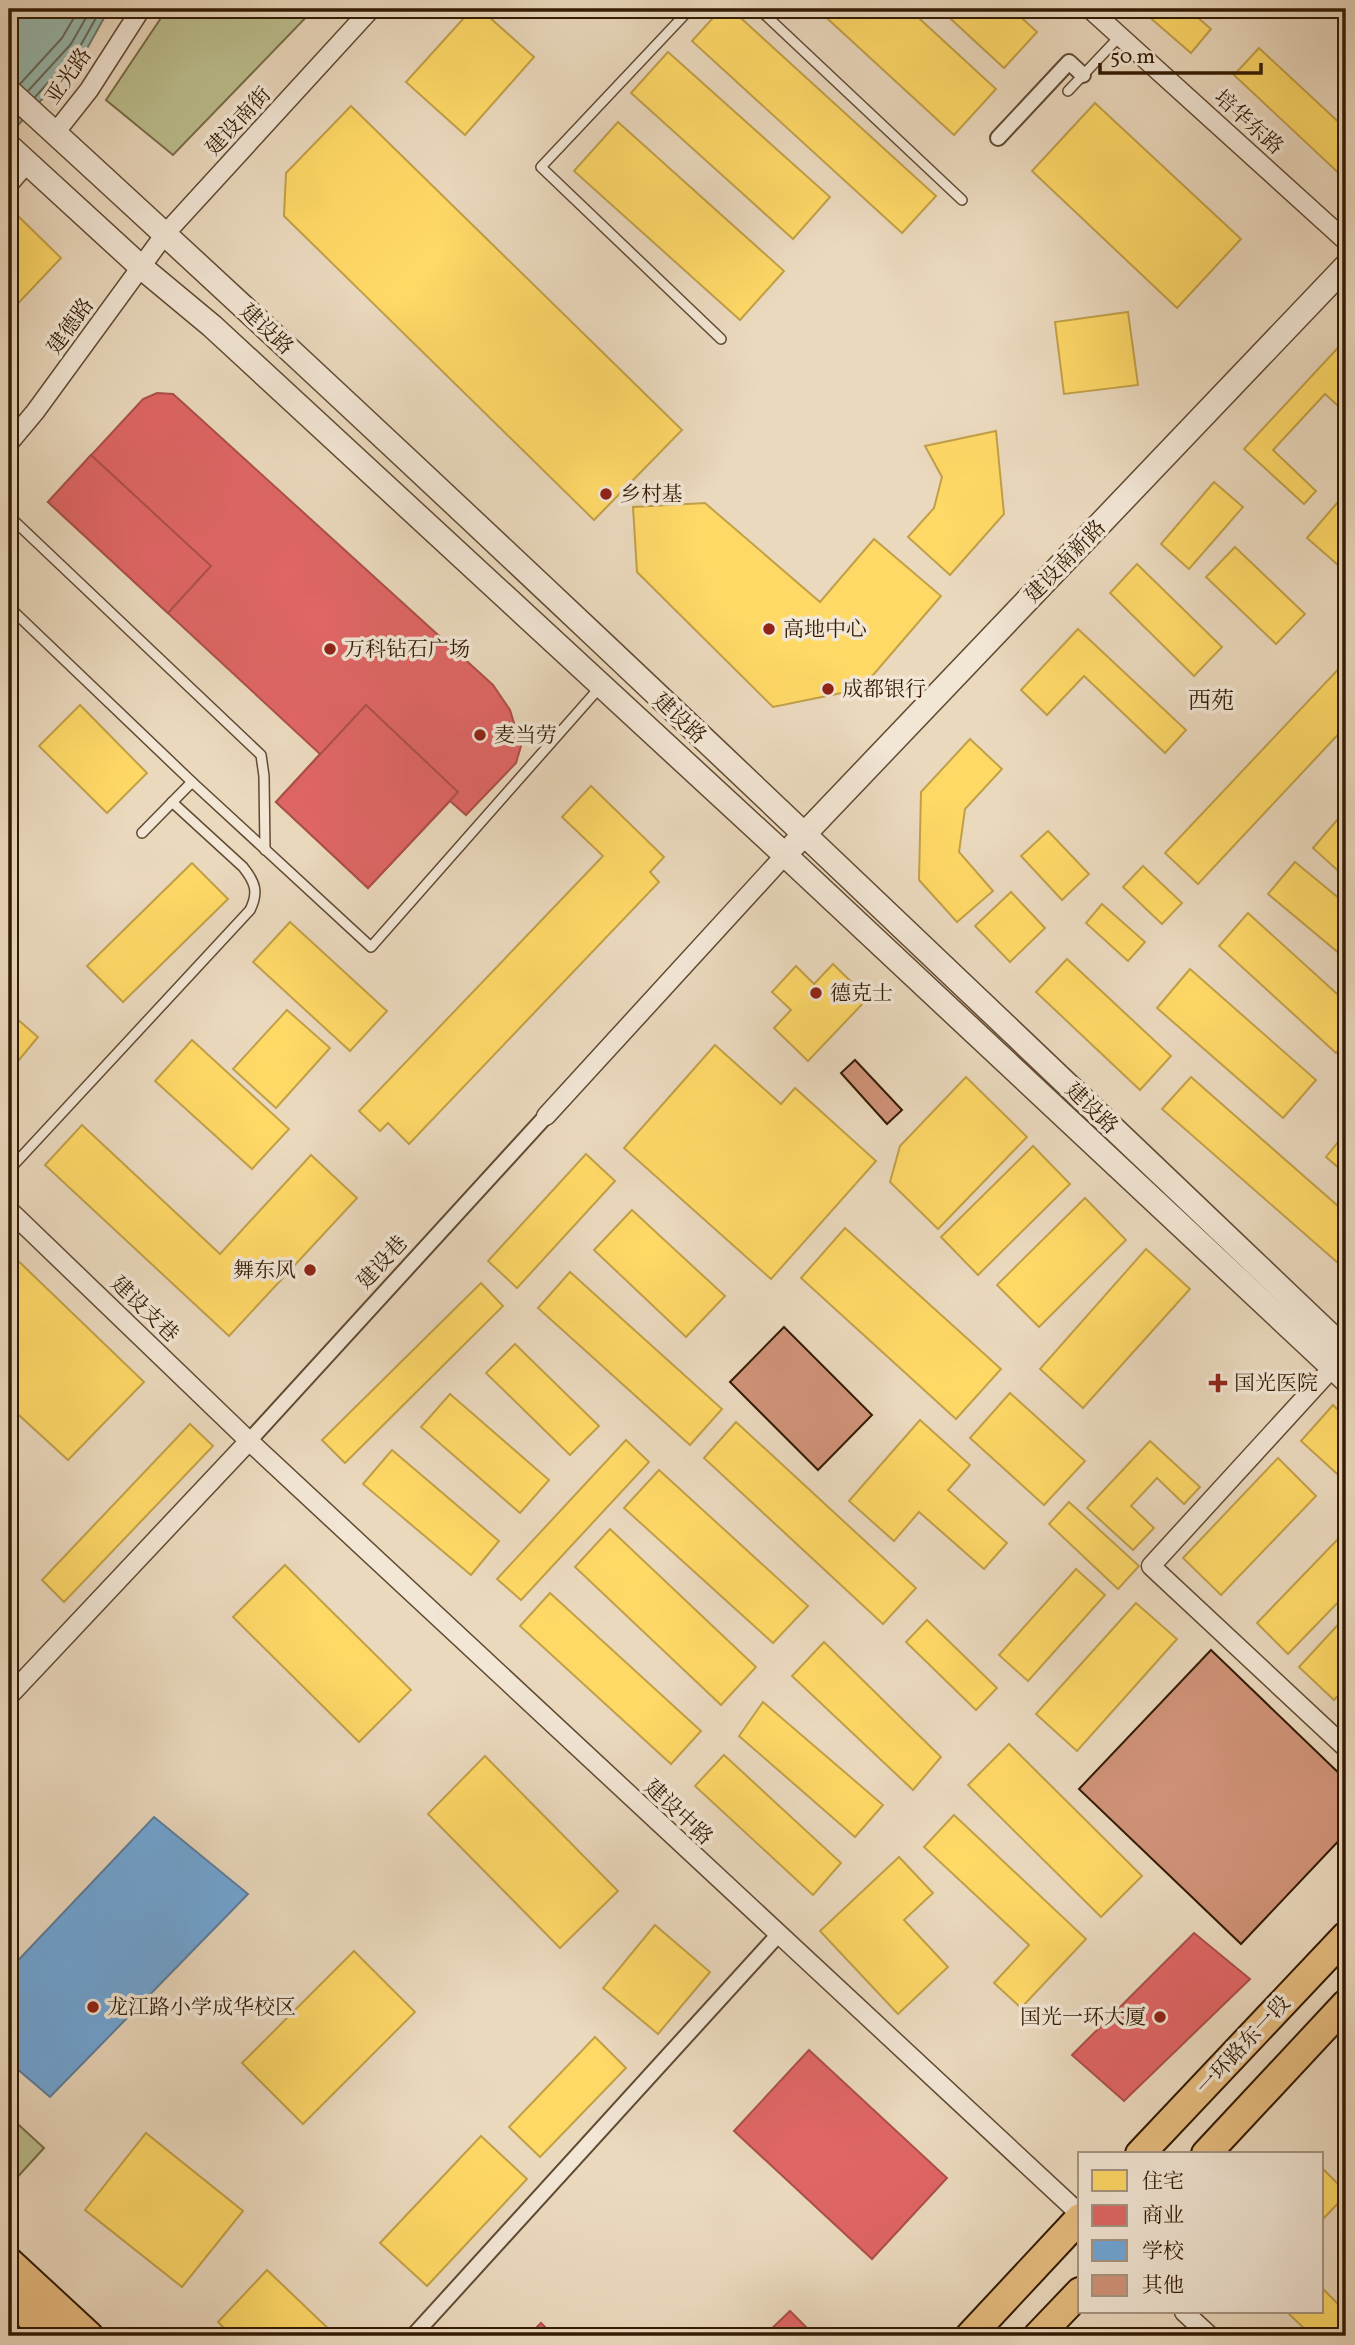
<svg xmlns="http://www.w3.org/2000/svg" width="1355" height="2345" font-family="Vollkorn,'Noto Serif SC',serif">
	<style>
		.green { fill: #bcbe8e; stroke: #786c48; stroke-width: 2 }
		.water { fill: #98bab0; stroke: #707a6b; stroke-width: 2 }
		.homes { fill: #ffd966; stroke: #c2a048; stroke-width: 2 }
		.shops { fill: #e06666; stroke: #ac5048; stroke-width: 2 }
		.schools { fill: #6fa8dc; stroke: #5d7e9b; stroke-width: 2 }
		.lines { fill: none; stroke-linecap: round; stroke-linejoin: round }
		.shore { stroke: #666a5a; stroke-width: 2 }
		.building { fill: #d19379; stroke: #331b03; stroke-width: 2 }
		.service-casing { stroke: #614a32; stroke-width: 12 }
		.pedestrian-casing { stroke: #614a32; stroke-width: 18 }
		.minor-casing { stroke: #614a32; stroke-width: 21 }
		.tertiary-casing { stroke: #614a32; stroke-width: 26 }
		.primary-casing { stroke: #331b03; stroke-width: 32 }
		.service { stroke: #f2e6d5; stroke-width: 9 }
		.pedestrian { stroke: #f2e6d5; stroke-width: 14 }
		.minor { stroke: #f2e6d5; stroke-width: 18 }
		.tertiary { stroke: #f2e6d5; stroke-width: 23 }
		.primary { stroke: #e6bc7f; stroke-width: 28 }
		.poi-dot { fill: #8f2418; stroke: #f2e6d5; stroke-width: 2.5 }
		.labels { text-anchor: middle; stroke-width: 7; stroke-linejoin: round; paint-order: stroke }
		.street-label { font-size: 21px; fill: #331b03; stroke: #f2e6d5 }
		.poi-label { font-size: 21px; fill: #331b03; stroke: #f2e6d5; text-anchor: start }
		.neighbourhood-label { font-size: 23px; fill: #331b03; stroke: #f2e6d5 }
	</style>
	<rect width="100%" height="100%" fill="#ebd9be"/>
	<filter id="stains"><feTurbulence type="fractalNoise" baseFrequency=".00286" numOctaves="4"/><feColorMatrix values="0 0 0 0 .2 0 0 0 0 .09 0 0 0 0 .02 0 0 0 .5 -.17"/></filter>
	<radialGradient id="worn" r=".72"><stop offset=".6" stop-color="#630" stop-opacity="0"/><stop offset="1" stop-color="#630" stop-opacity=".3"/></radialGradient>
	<g class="green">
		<path d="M167,9H314L173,155L106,100Z"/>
		<path d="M9,2116L44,2148L12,2183L9,2180Z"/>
	</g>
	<path class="water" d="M23,9H109L84,54L9,135V28Z"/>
	<g class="homes">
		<path d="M472,9H480L534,57L465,135L406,82Z"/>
		<path d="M721,9H731L936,196L902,233L692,41Z"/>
		<path d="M817,9H909L996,89L954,135Z"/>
		<path d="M940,9H1012L1037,32L1004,68Z"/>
		<path d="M1140,9H1188L1211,29L1191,53Z"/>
		<path d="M1259,48L1346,129V180L1234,75Z"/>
		<path d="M668,52L830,197L793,239L631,93Z"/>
		<path d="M1095,103L1241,239L1177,308L1032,171Z"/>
		<path d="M351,106L682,430L594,520L284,216L286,173Z"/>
		<path d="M618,122L784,271L740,320L574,171Z"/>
		<path d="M14,212L61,258L9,313V218Z"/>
		<path d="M1128,312L1138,385L1064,394L1055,322Z"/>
		<path d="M1346,339V413L1325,394L1273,450L1316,491L1304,504L1244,449Z"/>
		<path d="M996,431L1004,514L950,575L908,537L934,508L942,477L925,446Z"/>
		<path d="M1214,482L1243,507L1189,569L1161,544Z"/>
		<path d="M705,503L820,602L874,539L941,596L861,689L773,707L637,572L633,507Z"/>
		<path d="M1337,503L1346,510V572L1307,538Z"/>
		<path d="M1235,547L1305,614L1276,644L1206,577Z"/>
		<path d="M1137,564L1222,647L1194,676L1110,593Z"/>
		<path d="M1078,629L1186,730L1165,753L1084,676L1047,715L1021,690Z"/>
		<path d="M1346,661V726L1198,884L1165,853Z"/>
		<path d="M80,705L147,773L107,813L39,746Z"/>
		<path d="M970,739L1002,769L965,809L959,852L993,891L957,922L919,880L921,792Z"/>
		<path d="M591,786L664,857L650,872L659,882L409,1144L388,1123L380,1131L359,1111L603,856L562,817Z"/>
		<path d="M1338,819L1346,826V878L1313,848Z"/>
		<path d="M1048,831L1089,874L1062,900L1021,856Z"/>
		<path d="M1295,862L1346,904V959L1268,894Z"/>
		<path d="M192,863L228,899L123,1002L87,966Z"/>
		<path d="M1143,866L1182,903L1162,924L1123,887Z"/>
		<path d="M1011,892L1045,928L1010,962L975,926Z"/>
		<path d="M1102,904L1145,942L1128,961L1086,923Z"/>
		<path d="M1248,913L1346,1002V1041L1336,1053L1219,946Z"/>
		<path d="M290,922L387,1011L350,1051L253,962Z"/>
		<path d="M1067,959L1171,1056L1140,1090L1036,992Z"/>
		<path d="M833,964L868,998L808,1061L774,1028L791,1010L772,992L796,966L814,984Z"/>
		<path d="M1190,969L1316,1080L1283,1118L1157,1008Z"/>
		<path d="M287,1010L330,1048L276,1108L233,1069Z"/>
		<path d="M9,1012L38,1037L9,1072Z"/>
		<path d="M192,1040L289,1129L252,1169L155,1081Z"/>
		<path d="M715,1045L781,1104L795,1088L876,1161L771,1279L624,1148Z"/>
		<path d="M966,1077L1027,1137L938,1229L890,1182L900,1146Z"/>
		<path d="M1191,1077L1346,1213V1270L1162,1109Z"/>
		<path d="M82,1125L220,1254L311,1155L357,1198L229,1336L45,1165Z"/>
		<path d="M1346,1132V1174L1326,1157Z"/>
		<path d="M1033,1146L1070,1184L978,1275L941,1237Z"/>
		<path d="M586,1154L615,1181L517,1288L488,1261Z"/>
		<path d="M1085,1198L1126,1240L1039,1327L997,1285Z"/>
		<path d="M632,1210L725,1296L686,1337L594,1250Z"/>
		<path d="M845,1228L1001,1369L956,1419L801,1278Z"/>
		<path d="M1146,1249L1190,1289L1083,1408L1040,1369Z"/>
		<path d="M9,1252L144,1382L68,1460L9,1406Z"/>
		<path d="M570,1272L722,1409L690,1445L538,1308Z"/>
		<path d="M481,1283L503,1306L345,1463L322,1440Z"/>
		<path d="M515,1344L599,1426L570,1455L486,1373Z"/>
		<path d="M1010,1393L1085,1461L1044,1505L970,1438Z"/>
		<path d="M450,1394L549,1480L520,1513L421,1427Z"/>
		<path d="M1333,1405L1346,1418V1482L1301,1441Z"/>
		<path d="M920,1420L970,1465L948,1490L1007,1543L984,1569L919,1512L894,1541L849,1501Z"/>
		<path d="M736,1422L916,1588L883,1624L704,1458Z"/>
		<path d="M190,1424L213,1446L64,1602L42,1580Z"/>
		<path d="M626,1440L649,1462L521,1600L497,1579Z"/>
		<path d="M1150,1441L1200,1487L1184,1504L1157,1478L1131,1506L1154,1528L1133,1550L1087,1508Z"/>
		<path d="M392,1450L499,1541L471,1575L363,1484Z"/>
		<path d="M1278,1458L1316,1496L1221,1595L1183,1558Z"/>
		<path d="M659,1470L808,1606L773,1643L624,1508Z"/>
		<path d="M1069,1502L1139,1566L1118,1589L1049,1524Z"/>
		<path d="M610,1529L756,1667L721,1705L575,1567Z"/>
		<path d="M1338,1539L1346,1548V1594L1288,1654L1257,1623Z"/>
		<path d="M285,1565L411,1690L359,1742L233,1617Z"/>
		<path d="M1076,1569L1105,1595L1028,1681L999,1655Z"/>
		<path d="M550,1593L701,1731L671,1764L520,1626Z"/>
		<path d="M1136,1603L1177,1639L1077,1751L1036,1714Z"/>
		<path d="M1346,1616V1687L1334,1700L1299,1667Z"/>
		<path d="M927,1620L997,1688L976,1710L906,1642Z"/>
		<path d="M824,1642L941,1757L913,1790L792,1676Z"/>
		<path d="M763,1702L883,1805L855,1837L739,1736Z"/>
		<path d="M1009,1744L1142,1876L1101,1917L968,1785Z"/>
		<path d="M724,1755L841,1863L813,1895L695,1786Z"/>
		<path d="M485,1756L618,1891L560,1948L428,1814Z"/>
		<path d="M954,1815L1086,1939L1021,2008L994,1983L1029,1945L924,1847Z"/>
		<path d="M899,1857L933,1893L904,1920L948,1967L898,2014L820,1931Z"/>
		<path d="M655,1925L710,1972L658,2034L603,1988Z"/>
		<path d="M354,1951L415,2012L303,2124L242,2063Z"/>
		<path d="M595,2037L626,2068L540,2157L509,2127Z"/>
		<path d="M146,2133L243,2211L182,2287L85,2210Z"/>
		<path d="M481,2136L527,2179L427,2286L380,2243Z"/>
		<path d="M1322,2168L1346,2192V2195L1322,2220Z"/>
		<path d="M267,2270L336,2336H232L218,2322Z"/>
		<path d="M1322,2288L1346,2312V2336H1312L1287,2312H1322Z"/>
		<path d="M1131,2328L1138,2336H1123Z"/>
	</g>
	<g class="shops">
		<path d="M157,393L173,394L182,402L493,685L510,710L521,746L516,763L466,815L450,801L368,888L276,802L320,754L48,502L143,399Z"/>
		<path d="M91,455L211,566L168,613L48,502Z"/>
		<path d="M366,705L458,792L368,888L276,802Z"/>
		<path d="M1194,1933L1250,1979L1124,2101L1072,2055Z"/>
		<path d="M809,2050L947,2178L872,2259L734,2131Z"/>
		<path d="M790,2311L815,2336H764Z"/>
		<path d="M541,2323L554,2336H528Z"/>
	</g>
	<path class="schools" d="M154,1817L248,1894L50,2097L9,2062V1970Z"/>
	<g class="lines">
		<g class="shore">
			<path d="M20,84L62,38L79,9"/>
			<path d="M28,91L71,44L91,9"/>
			<path d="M35,97L78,50L101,9"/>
		</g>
	</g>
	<g class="building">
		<path d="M855,1060L902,1110L887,1124L841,1073Z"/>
		<path d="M784,1327L872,1415L818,1470L730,1382Z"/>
		<path d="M1211,1650L1346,1780V1833L1241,1944L1079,1789Z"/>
	</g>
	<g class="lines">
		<defs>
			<g id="service">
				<path d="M690,9L541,167L721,339"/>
				<path d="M759,9L962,200"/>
				<path d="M1068,91L1120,36"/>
				<path d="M9,516L261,755L264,776L265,850"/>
				<path d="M9,607L192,782L371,947L601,686"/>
				<path d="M142,833L192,782"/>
				<path d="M9,1170L250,910C259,892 255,882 243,867L172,802"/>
			</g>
			<g id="pedestrian">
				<path d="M998,138L1069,62L1083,75"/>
				<path d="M249,1441L546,1116"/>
				<path d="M413,2336L778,1935"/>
			</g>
			<g id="minor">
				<path d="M1090,9L1346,241"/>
				<path d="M55,133L89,90L141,9"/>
				<path d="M9,184L27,163"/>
				<path d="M9,443L35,412L165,234L371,9"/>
				<path d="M546,1116L785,855"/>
				<path d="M9,1210L249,1441L1080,2214"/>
				<path d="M1333,1367L1151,1566L1346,1748"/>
				<path d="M9,1696L249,1441"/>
				<path d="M1184,2312L1210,2336"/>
			</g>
			<g id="tertiary">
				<path d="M9,91C461,504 903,928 1346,1350"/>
				<path d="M9,146L141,267L212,326L785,855L1346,1380"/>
				<path d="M794,845L1346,266"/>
			</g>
			<g id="primary">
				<path d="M1140,2154L1346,1936"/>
				<path d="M1206,2154L1346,2004"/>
				<path d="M9,2262L89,2336"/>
				<path d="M9,2297L51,2336"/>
				<path d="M970,2336L1080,2218"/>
				<path d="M1038,2336L1080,2292"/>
			</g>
		</defs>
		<use href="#service" class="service-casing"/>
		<use href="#pedestrian" class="pedestrian-casing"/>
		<use href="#minor" class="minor-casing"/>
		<use href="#tertiary" class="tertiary-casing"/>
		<use href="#primary" class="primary-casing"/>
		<use href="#service" class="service"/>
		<use href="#pedestrian" class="pedestrian"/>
		<use href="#minor" class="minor"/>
		<use href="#tertiary" class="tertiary"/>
		<use href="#primary" class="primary"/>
	</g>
	<g class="poi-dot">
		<circle cx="606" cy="494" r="7"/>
		<circle cx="769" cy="629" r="7"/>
		<circle cx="330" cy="649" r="7"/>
		<circle cx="828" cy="689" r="7"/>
		<circle cx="480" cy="735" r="7"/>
		<circle cx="816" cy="993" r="7"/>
		<circle cx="310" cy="1270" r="7"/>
		<path d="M1214.5 1372.5h7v7h7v7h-7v7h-7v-7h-7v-7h7z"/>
		<circle cx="93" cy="2007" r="7"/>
		<circle cx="1160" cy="2017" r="7"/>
	</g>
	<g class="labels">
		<g class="street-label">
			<text transform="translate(68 76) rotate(-55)" y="7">亚光路</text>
			<text transform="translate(238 121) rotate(-47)" y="7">建设南街</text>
			<text transform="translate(1249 122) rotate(42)" y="7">培华东路</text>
			<text transform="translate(70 326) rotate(-54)" y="7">建德路</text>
			<text transform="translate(267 329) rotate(43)" y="7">建设路</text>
			<text transform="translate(1065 561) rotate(-46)" y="7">建设南新路</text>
			<text transform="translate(680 718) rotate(43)" y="7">建设路</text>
			<text transform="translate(1092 1108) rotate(44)" y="7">建设路</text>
			<text transform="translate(382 1262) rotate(-48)" y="7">建设巷</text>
			<text transform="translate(145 1309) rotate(44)" y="7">建设支巷</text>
			<text transform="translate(679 1812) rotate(43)" y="7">建设中路</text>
			<text transform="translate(1243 2045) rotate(-47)" y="7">一环路东一段</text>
		</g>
		<g class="poi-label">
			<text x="620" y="501">乡村基</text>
			<text x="783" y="636">高地中心</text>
			<text x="344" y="656">万科钻石广场</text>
			<text x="842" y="696">成都银行</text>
			<text x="494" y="742">麦当劳</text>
			<text x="830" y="1000">德克士</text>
			<text x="296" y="1277" text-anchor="end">舞东风</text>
			<text x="1234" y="1390">国光医院</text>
			<text x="107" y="2014">龙江路小学成华校区</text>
			<text x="1146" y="2024" text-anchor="end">国光一环大厦</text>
		</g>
		<g class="neighbourhood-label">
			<text x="1211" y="708">西苑</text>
		</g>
	</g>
	<rect width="1355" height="2345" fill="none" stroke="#ebd9be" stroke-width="35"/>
	<rect x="10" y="10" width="1334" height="2324" fill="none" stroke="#331b03" stroke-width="3.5"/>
	<rect x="18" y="18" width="1320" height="2310" fill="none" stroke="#331b03" stroke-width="2"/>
	<rect x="1078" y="2152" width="245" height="161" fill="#f2e6d5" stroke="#a69581" stroke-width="2"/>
	<rect x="1092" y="2170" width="35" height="21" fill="#ffd966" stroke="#a69581" stroke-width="2"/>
	<text x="1142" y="2188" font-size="21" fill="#331b03">住宅</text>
	<rect x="1092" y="2205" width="35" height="21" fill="#e06666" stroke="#a69581" stroke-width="2"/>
	<text x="1142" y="2222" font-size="21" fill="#331b03">商业</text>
	<rect x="1092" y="2240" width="35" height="21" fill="#6fa8dc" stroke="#a69581" stroke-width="2"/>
	<text x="1142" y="2258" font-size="21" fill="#331b03">学校</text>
	<rect x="1092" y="2275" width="35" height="21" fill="#d19379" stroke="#a69581" stroke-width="2"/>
	<text x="1142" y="2292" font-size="21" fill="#331b03">其他</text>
	<path d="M1100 63v10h161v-10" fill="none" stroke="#331b03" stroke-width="3.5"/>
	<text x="1110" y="63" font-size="21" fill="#331b03" stroke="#f2e6d5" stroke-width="5" paint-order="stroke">50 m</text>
	<rect width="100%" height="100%" filter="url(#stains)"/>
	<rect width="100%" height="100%" fill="url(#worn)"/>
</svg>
